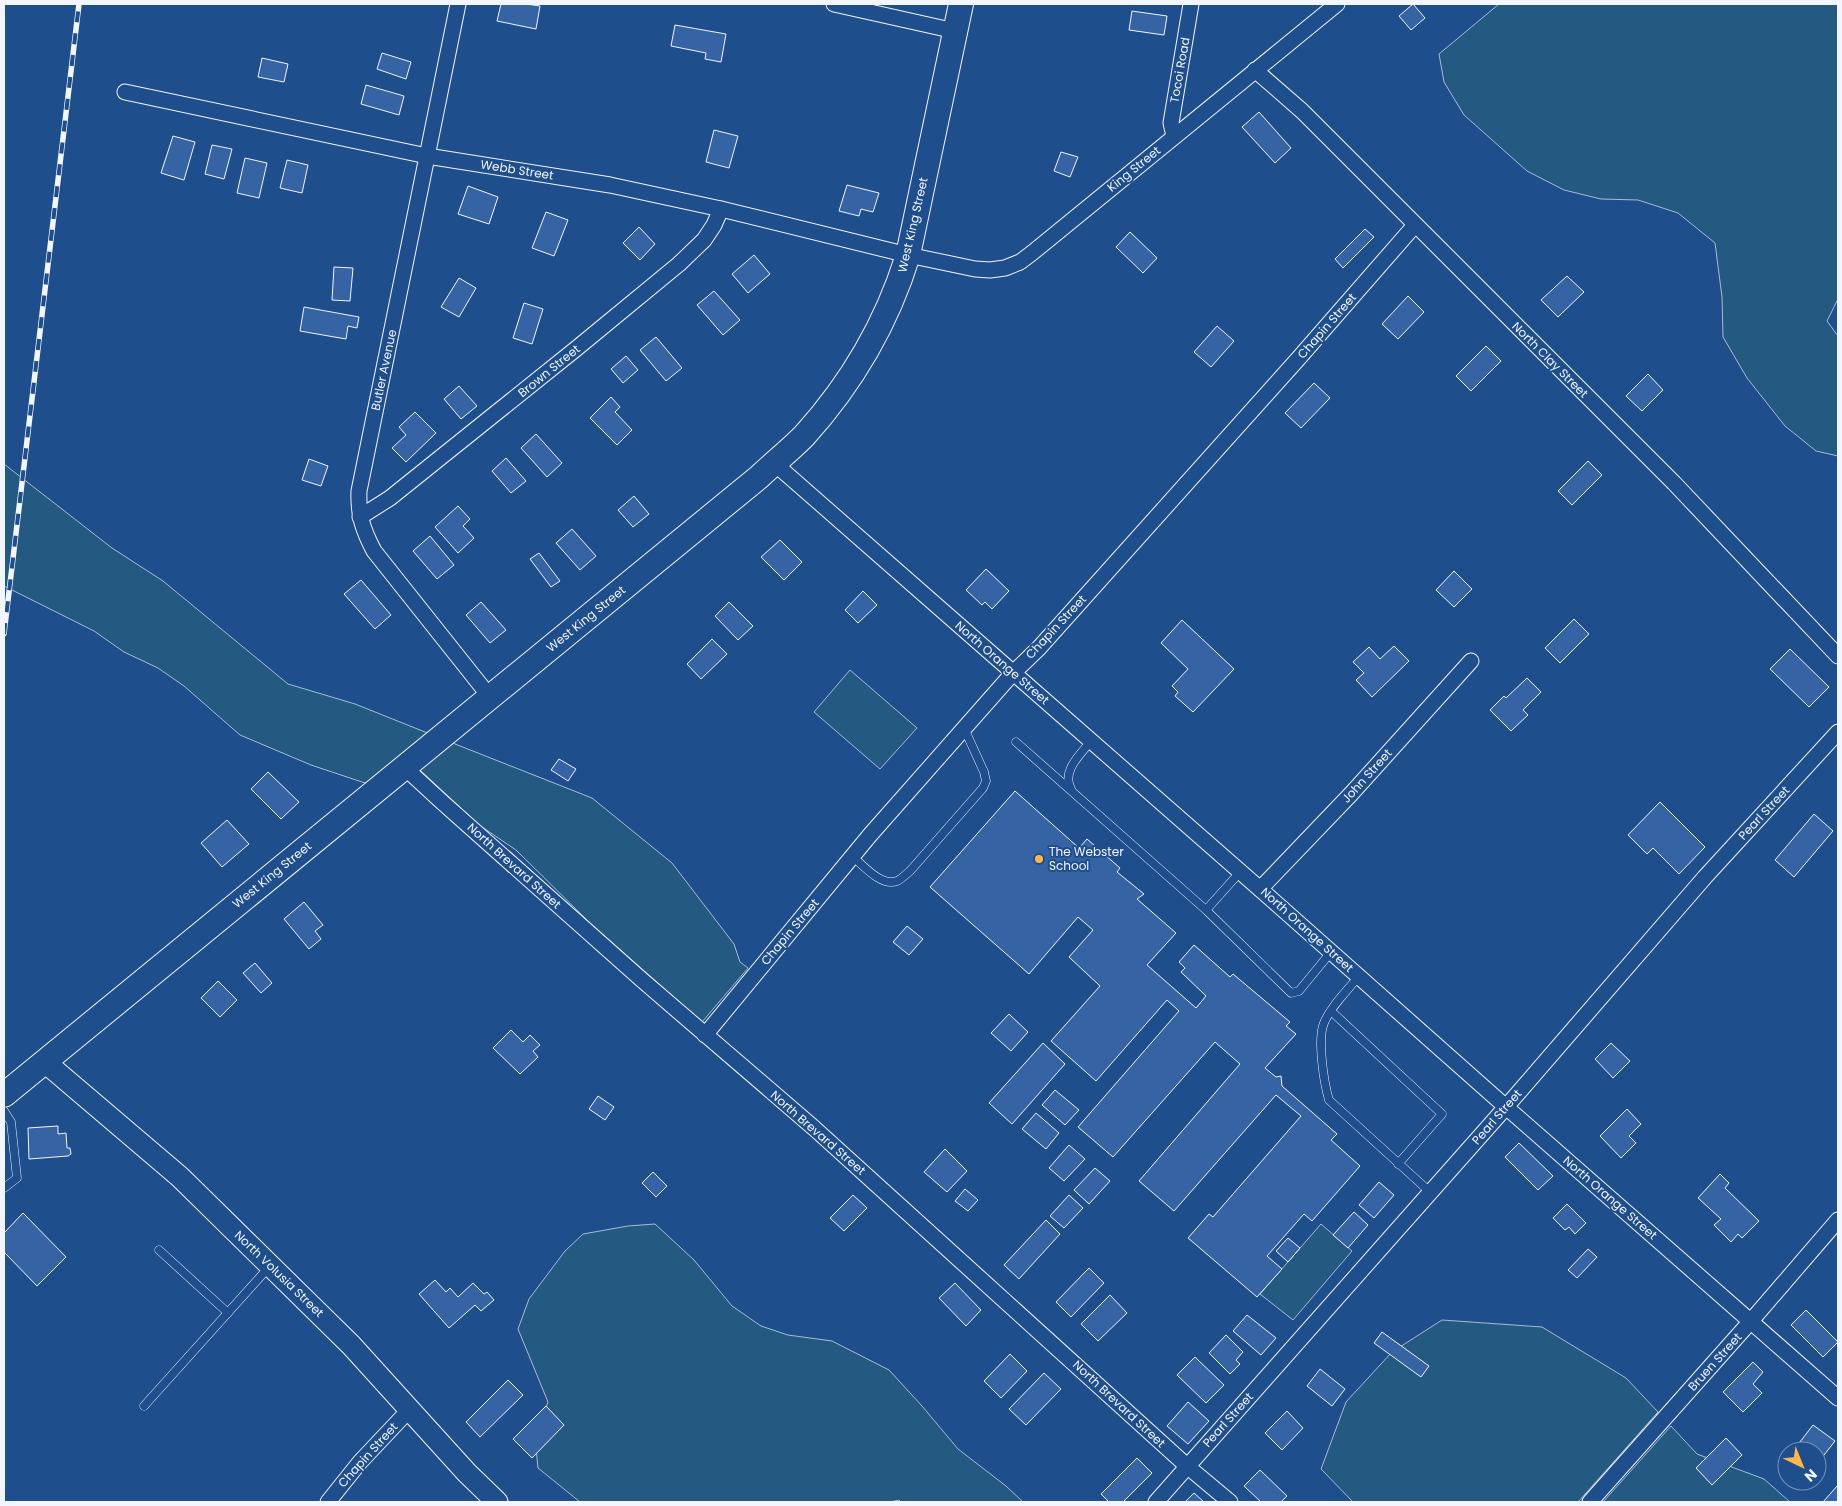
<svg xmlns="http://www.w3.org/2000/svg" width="1842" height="1506" font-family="Poppins,sans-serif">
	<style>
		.green { fill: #245a82; stroke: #a8bbd7 }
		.building { fill: #3563a3; stroke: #f2f6ff }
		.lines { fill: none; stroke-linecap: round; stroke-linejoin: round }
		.lane-casing { stroke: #f2f6ff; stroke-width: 9 }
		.street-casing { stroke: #f2f6ff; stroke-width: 17 }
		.secondary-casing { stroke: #f2f6ff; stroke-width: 23 }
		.primary-casing { stroke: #f2f6ff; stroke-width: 26 }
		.lane { stroke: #1f4e8c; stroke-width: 8 }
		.street { stroke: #1f4e8c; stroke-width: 15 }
		.secondary { stroke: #1f4e8c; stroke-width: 21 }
		.primary { stroke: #1f4e8c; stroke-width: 24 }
		.rail-casing { stroke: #f2f6ff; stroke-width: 5.5 }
		.rail { stroke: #1f4e8c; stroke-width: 4; stroke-dasharray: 11; stroke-linecap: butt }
		.poi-dot { fill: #ffb74d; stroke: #1f4e8c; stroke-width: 2 }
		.labels { text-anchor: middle; stroke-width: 4; stroke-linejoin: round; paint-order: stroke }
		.street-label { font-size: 12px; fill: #f2f6ff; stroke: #1f4e8c }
		.poi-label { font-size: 12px; fill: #f2f6ff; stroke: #1f4e8c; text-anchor: start }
	</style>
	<rect width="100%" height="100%" fill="#1f4e8c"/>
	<g class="green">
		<path d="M1499,4H1838V299L1827,321L1838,336V456L1816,451L1785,426L1747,378L1723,337L1722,297L1715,243L1678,213L1638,200L1601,199L1564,190L1527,171L1464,115L1444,82L1439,54Z"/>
		<path d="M4,464L112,548L163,581L288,684L355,704L430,734L368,784L311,765L240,735L184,686L158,668L124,652L94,631L4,586Z"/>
		<path d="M850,670L917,728L880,769L814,712Z"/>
		<path d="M450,742L592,798L672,863L734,944L740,962L748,968L702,1022L590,923L516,850L479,825L418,768Z"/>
		<path d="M655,1224L694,1260L732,1306L761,1326L788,1335L832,1341L889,1370L922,1406L958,1449L1006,1486L1023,1502H901L899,1500L890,1502H580L538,1468L535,1438L548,1402L518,1329L529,1299L565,1251L583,1234L628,1226Z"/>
		<path d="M1321,1224L1352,1251L1293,1320L1260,1294Z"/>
		<path d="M1442,1320L1542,1327L1626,1378L1658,1412L1578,1502H1353L1321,1469L1346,1402L1392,1352Z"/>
		<path d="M1671,1426L1697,1454L1764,1479L1790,1502H1603Z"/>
	</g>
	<g class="building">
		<path d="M501,4H526L540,6L536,29L497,21Z"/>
		<path d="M1413,4L1425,18L1411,30L1399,16Z"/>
		<path d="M1132,11L1167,16L1164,35L1129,30Z"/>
		<path d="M675,25L726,34L721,62L705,59L706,53L671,46Z"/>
		<path d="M382,53L411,62L406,79L377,69Z"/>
		<path d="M262,58L288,64L284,82L258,77Z"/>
		<path d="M366,85L404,96L399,115L361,104Z"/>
		<path d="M1259,112L1291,148L1275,163L1242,127Z"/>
		<path d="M714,130L738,136L729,168L706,162Z"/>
		<path d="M173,136L195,142L184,180L161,173Z"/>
		<path d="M212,145L232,149L224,179L205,174Z"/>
		<path d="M1061,152L1078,157L1070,177L1054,171Z"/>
		<path d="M245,158L267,163L259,198L237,193Z"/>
		<path d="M287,160L308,165L302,193L280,188Z"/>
		<path d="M847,185L879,193L873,212L861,209L859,216L839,211Z"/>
		<path d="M468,186L498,197L489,224L458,214Z"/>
		<path d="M546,212L568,220L554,256L532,248Z"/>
		<path d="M639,227L655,244L640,260L623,243Z"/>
		<path d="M1365,229L1374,237L1343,268L1335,259Z"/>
		<path d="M1130,232L1157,258L1143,273L1116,247Z"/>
		<path d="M754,255L770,274L748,293L732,274Z"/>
		<path d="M334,267L353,268L350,301L332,300Z"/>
		<path d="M1567,276L1584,292L1558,317L1541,300Z"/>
		<path d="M459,278L476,288L459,317L441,307Z"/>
		<path d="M714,291L740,320L723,335L697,305Z"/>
		<path d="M1408,296L1424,312L1398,339L1382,324Z"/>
		<path d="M524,303L543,309L532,344L513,338Z"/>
		<path d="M304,307L359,317L357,328L348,326L346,339L300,331Z"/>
		<path d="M1217,326L1234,341L1211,367L1194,352Z"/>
		<path d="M656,337L682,368L666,381L640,350Z"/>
		<path d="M1486,346L1501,361L1471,391L1456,376Z"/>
		<path d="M626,356L638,370L623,383L611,369Z"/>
		<path d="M1648,374L1663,390L1642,411L1626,396Z"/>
		<path d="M1314,383L1330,398L1301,428L1285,413Z"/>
		<path d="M459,386L477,406L461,419L444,399Z"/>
		<path d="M611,397L620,407L615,412L632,430L617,445L590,418Z"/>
		<path d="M415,412L436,433L406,462L392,448L406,435L399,427Z"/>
		<path d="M536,434L562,463L547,477L521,448Z"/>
		<path d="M506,458L526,481L511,493L492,471Z"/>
		<path d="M309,459L328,466L321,486L302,480Z"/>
		<path d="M1588,461L1602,475L1572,505L1558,491Z"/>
		<path d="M634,496L649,514L633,527L618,510Z"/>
		<path d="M458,506L470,519L463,526L474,538L458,553L435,527Z"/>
		<path d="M572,529L596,556L580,570L556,543Z"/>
		<path d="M430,536L454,565L437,579L413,551Z"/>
		<path d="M780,540L802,562L784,580L761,557Z"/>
		<path d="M539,553L560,581L551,587L530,559Z"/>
		<path d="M986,569L1009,591L992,609L985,602L982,605L966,590Z"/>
		<path d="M1454,571L1472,589L1454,607L1436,590Z"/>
		<path d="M361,580L391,615L375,629L344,594Z"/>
		<path d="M863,591L877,605L858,623L845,610Z"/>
		<path d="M481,602L506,630L490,643L466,615Z"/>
		<path d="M729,602L753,626L738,640L715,616Z"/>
		<path d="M1574,619L1589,634L1560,663L1545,648Z"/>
		<path d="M1182,620L1234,669L1193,712L1175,696L1178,692L1172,686L1188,669L1161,643Z"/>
		<path d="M712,639L727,654L701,679L687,664Z"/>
		<path d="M1394,646L1409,661L1372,697L1356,680L1364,673L1353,662L1369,647L1380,659Z"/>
		<path d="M1790,649L1829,687L1809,707L1770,669Z"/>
		<path d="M1527,678L1541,692L1523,710L1528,715L1511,731L1490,710L1504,696L1506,698Z"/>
		<path d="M559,759L576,769L568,781L551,770Z"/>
		<path d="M268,772L299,802L281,819L251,789Z"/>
		<path d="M1015,791L1079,848L1087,839L1120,868L1117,872L1144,894L1137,899L1176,933L1147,965L1196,1008L1206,996L1181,972L1185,968L1179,962L1194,945L1230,977L1233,974L1290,1022L1286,1026L1296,1034L1265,1068L1276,1077L1281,1076L1282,1086L1337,1134L1331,1140L1360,1166L1312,1221L1304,1214L1267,1256L1282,1269L1257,1297L1188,1238L1209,1214L1213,1217L1301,1116L1276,1095L1174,1211L1139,1181L1240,1064L1215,1042L1113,1157L1078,1127L1179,1011L1167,1000L1096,1081L1051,1041L1100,986L1069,957L1093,930L1078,917L1029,974L930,887Z"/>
		<path d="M1660,802L1705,847L1679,874L1653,848L1647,854L1628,835Z"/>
		<path d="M1814,814L1833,831L1794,877L1775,860Z"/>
		<path d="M227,820L249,844L222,867L201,843Z"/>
		<path d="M304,902L323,925L315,931L321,939L309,949L284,919Z"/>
		<path d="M907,926L923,939L909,955L893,942Z"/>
		<path d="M255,963L272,983L261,993L243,973Z"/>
		<path d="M218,981L237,1000L220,1017L201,998Z"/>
		<path d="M1009,1014L1028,1032L1011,1051L991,1033Z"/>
		<path d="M511,1030L523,1042L530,1035L540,1045L533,1051L538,1057L520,1074L493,1048Z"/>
		<path d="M1043,1043L1065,1064L1012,1124L989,1103Z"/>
		<path d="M1611,1043L1630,1061L1613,1078L1595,1059Z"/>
		<path d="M1055,1090L1079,1110L1065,1125L1042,1105Z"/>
		<path d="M598,1096L614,1107L605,1120L589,1109Z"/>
		<path d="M1627,1109L1641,1124L1629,1136L1636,1143L1621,1158L1600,1136Z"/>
		<path d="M1036,1113L1059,1133L1046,1149L1022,1129Z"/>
		<path d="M58,1126V1134L66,1133L67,1148H70L71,1154L68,1156L29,1159L28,1128Z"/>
		<path d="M1519,1143L1553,1176L1538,1190L1505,1157Z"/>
		<path d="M1069,1145L1085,1159L1064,1181L1049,1168Z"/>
		<path d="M945,1149L967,1171L947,1192L924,1172Z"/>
		<path d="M1095,1168L1110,1181L1089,1204L1074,1190Z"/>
		<path d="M653,1172L667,1186L656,1197L642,1183Z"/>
		<path d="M1720,1174L1729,1183L1725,1188L1759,1221L1742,1238L1738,1234L1731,1242L1714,1225L1721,1219L1698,1198Z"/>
		<path d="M1379,1182L1394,1195L1374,1218L1359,1205Z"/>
		<path d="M965,1189L978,1200L968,1211L955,1201Z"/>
		<path d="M853,1195L867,1208L844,1231L830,1218Z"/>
		<path d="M1069,1195L1083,1208L1064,1228L1050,1216Z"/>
		<path d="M1567,1204L1586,1223L1575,1234L1569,1227L1565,1230L1553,1218Z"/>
		<path d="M1354,1212L1368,1225L1348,1248L1333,1235Z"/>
		<path d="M23,1213L66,1257L37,1286L4,1252V1233Z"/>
		<path d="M1046,1220L1060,1234L1019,1279L1004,1265Z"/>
		<path d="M1288,1238L1300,1248L1288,1262L1276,1251Z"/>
		<path d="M1588,1249L1597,1257L1577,1278L1568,1270Z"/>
		<path d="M1089,1268L1104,1283L1071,1317L1056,1302Z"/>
		<path d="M435,1280L446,1292L450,1288L458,1297L473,1283L484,1294L487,1292L494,1300L481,1311L475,1305L449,1328L419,1294Z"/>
		<path d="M955,1283L981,1310L966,1326L939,1298Z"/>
		<path d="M1110,1295L1127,1313L1098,1341L1081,1324Z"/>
		<path d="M1806,1310L1838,1342L1823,1357L1791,1325Z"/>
		<path d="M1247,1315L1276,1338L1261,1355L1233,1331Z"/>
		<path d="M1382,1332L1429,1366L1421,1377L1374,1343Z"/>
		<path d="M1226,1335L1243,1352L1236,1360L1240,1364L1230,1374L1209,1353Z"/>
		<path d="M1010,1354L1027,1371L1001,1398L984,1381Z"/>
		<path d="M1195,1357L1224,1385L1206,1403L1177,1375Z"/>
		<path d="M1753,1362L1763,1372L1753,1384L1762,1393L1743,1412L1723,1392Z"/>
		<path d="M1320,1369L1345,1389L1332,1406L1307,1386Z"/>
		<path d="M1044,1373L1061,1389L1026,1425L1009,1409Z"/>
		<path d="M508,1380L523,1395L480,1437L466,1422Z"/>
		<path d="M1188,1402L1209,1421L1188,1444L1167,1426Z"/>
		<path d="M546,1406L564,1425L532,1458L513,1439Z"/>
		<path d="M1287,1411L1303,1428L1282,1450L1265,1433Z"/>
		<path d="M1813,1425L1835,1441L1817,1464V1451H1793Z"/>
		<path d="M1726,1438L1742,1455L1712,1485L1696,1468Z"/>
		<path d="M1137,1458L1152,1473L1123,1502H1109L1101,1494Z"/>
		<path d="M1260,1470L1287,1496L1281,1502H1261L1244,1486Z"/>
		<path d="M1838,1485V1502H1823Z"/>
		<path d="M1194,1493L1204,1502H1185Z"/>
	</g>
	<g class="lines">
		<defs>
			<g id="lane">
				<path d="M1016,742L1206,910L1291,993L1299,991L1331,952"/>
				<path d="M1071,789C1061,771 1081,754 1091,741"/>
				<path d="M852,856C863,865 881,887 897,881C902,879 906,874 910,871L983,788L986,781L984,772L964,728"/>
				<path d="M1206,910L1241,871"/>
				<path d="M1359,976C1347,991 1331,1006 1324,1023C1317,1039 1324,1083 1329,1100L1430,1192"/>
				<path d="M1331,1011L1442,1114L1398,1164"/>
				<path d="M4,1111L11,1122L17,1178L4,1188"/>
				<path d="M159,1250L228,1313"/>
				<path d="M144,1406L269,1267"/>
			</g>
			<g id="street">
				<path d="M458,4L359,491C358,516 363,530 374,551L490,697"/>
				<path d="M834,4L955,31"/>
				<path d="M1255,70L1302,111L1674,483L1838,656"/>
				<path d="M125,92L427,156L610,185L721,209L908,255L975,269L990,270L1005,268L1020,262L1032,253L1337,4"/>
				<path d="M1174,136L1171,123L1191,4"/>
				<path d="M774,463L1260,889L1506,1107L1838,1398"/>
				<path d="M360,517L390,498L577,348L679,264L704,240L714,225L721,209"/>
				<path d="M404,767L442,802L642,980L814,1128L1187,1466L1230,1502"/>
				<path d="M1260,889L1351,794L1471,661"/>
				<path d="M705,1035L870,835L1013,673L1039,648L1298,359L1415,225"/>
				<path d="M328,1502L360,1462L410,1409"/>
				<path d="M1156,1502L1506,1107L1705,877L1838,732"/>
				<path d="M1590,1502L1751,1321L1838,1220"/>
			</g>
			<path id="secondary" d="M45,1062L180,1177L351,1345L467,1473L497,1502"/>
			<path id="primary" d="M4,1095L759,477C774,463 790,450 804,436C852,383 887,323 908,255L961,4"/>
		</defs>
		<use href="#lane" class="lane-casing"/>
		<use href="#street" class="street-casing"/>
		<use href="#secondary" class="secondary-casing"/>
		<use href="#primary" class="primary-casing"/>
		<use href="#lane" class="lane"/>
		<use href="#street" class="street"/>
		<use href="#secondary" class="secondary"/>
		<use href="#primary" class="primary"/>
		<defs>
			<path id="rail" d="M4,634L79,4"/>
		</defs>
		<use href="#rail" class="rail-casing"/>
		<use href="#rail" class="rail"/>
	</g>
	<circle class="poi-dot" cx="1039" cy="859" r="5"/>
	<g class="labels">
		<g class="street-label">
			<text transform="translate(1180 70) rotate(-80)" y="4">Tocoi Road</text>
			<text transform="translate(1134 169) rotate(-39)" y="4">King Street</text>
			<text transform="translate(517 170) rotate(9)" y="4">Webb Street</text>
			<text transform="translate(913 225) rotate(-77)" y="4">West King Street</text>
			<text transform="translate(1327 326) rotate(-49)" y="4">Chapin Street</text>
			<text transform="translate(1550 360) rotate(45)" y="4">North Clay Street</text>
			<text transform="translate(384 370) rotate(-78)" y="4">Butler Avenue</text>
			<text transform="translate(549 371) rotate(-39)" y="4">Brown Street</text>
			<text transform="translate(586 619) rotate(-39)" y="4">West King Street</text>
			<text transform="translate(1056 627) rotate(-47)" y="4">Chapin Street</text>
			<text transform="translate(1002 663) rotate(41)" y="4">North Orange Street</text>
			<text transform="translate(1367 776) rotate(-48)" y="4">John Street</text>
			<text transform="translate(1764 813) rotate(-47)" y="4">Pearl Street</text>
			<text transform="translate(514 866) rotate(42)" y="4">North Brevard Street</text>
			<text transform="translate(272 875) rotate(-39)" y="4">West King Street</text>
			<text transform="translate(1307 930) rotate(42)" y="4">North Orange Street</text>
			<text transform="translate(790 932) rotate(-50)" y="4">Chapin Street</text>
			<text transform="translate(1497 1117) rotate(-49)" y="4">Pearl Street</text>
			<text transform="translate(818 1133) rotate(41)" y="4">North Brevard Street</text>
			<text transform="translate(1610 1198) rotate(41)" y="4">North Orange Street</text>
			<text transform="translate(279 1274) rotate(44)" y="4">North Volusia Street</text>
			<text transform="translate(1715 1362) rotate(-48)" y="4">Bruen Street</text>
			<text transform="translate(1119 1404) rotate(43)" y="4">North Brevard Street</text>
			<text transform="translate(1228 1420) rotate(-48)" y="4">Pearl Street</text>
			<text transform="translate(368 1455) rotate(-48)" y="4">Chapin Street</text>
		</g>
		<g class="poi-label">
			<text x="1049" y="856">The Webster<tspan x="1049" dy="14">School</tspan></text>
		</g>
	</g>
	<rect width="1842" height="1506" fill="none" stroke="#f2f6ff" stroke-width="10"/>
	<g transform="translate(1802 1466) rotate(137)"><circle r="24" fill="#1f4e8c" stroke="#7391ba"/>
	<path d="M0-4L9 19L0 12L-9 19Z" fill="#ffb74d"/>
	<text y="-8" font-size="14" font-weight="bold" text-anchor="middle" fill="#f2f6ff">N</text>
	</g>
</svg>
